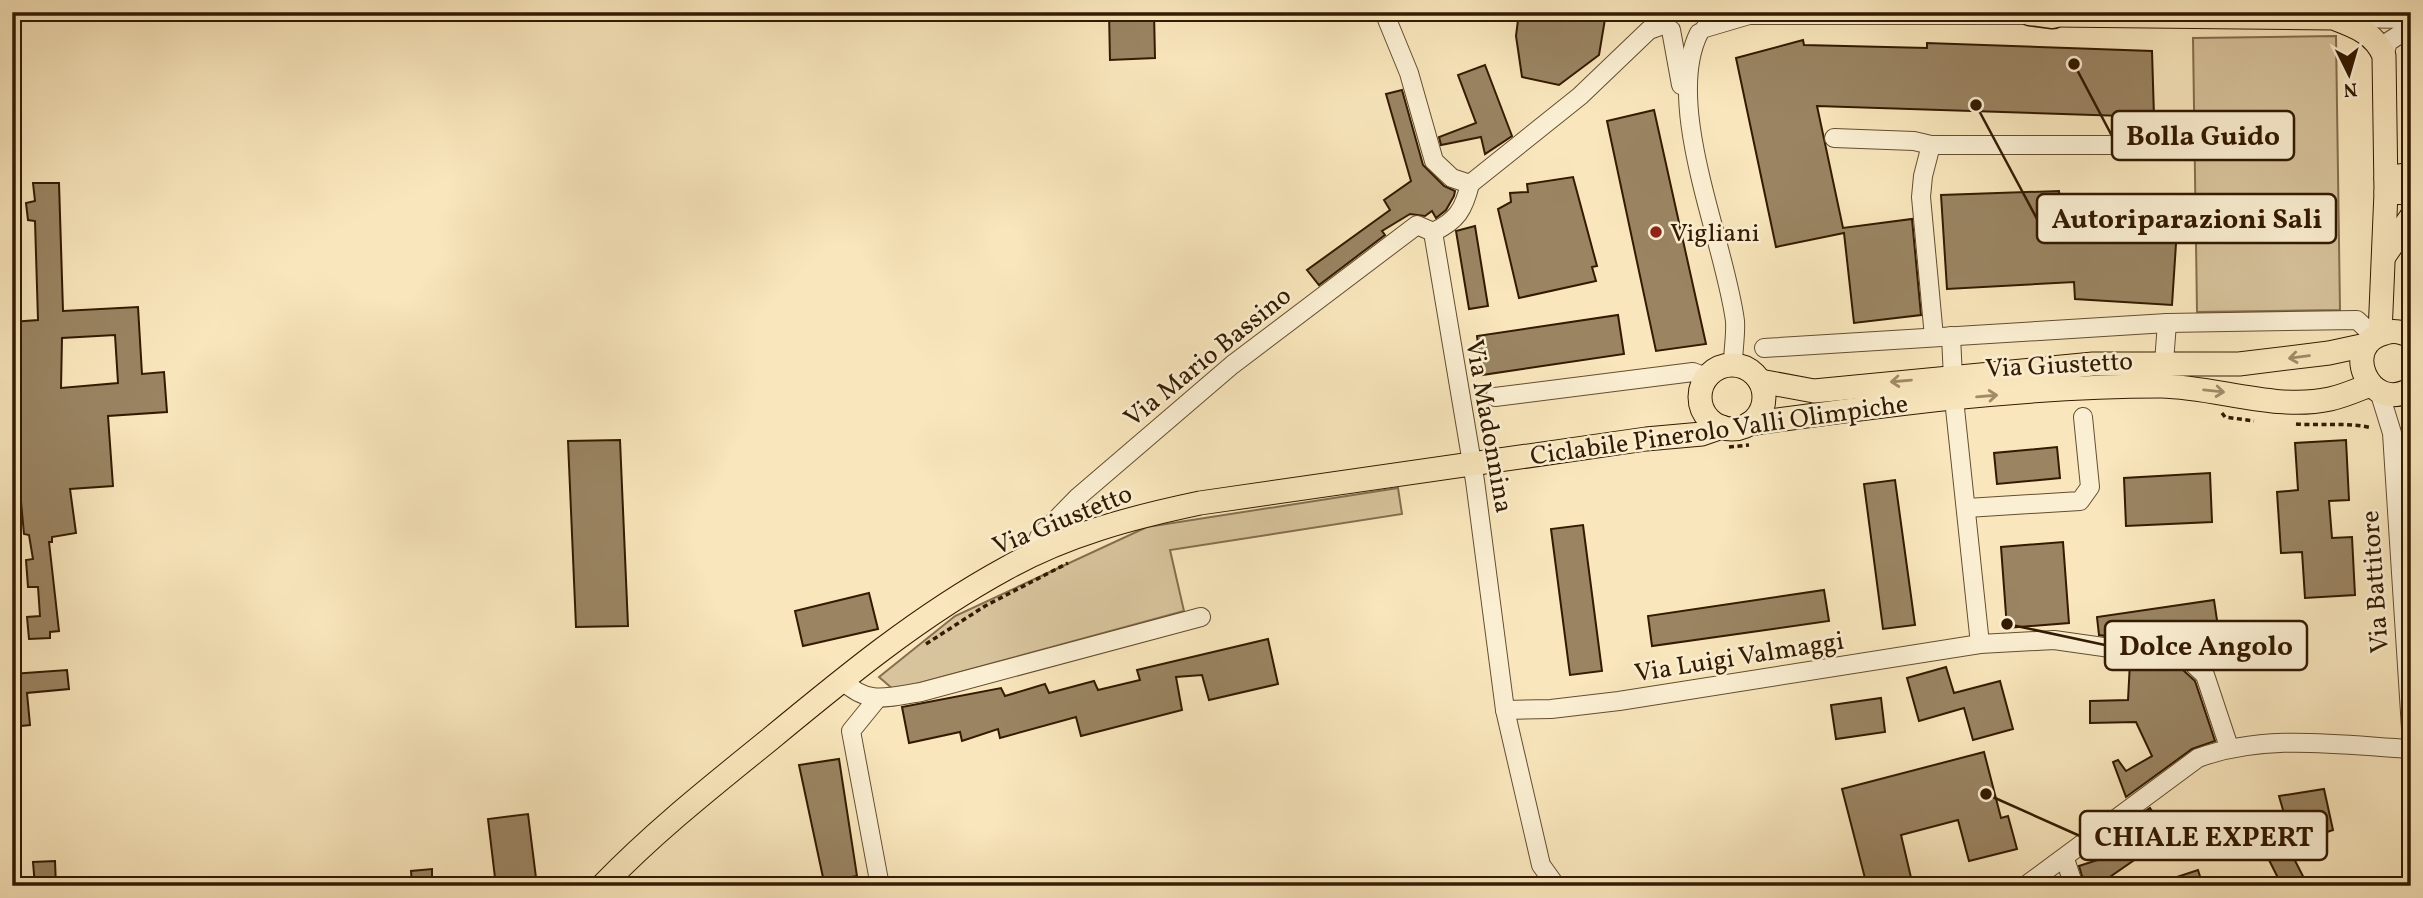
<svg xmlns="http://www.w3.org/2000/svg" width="2423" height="898" font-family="Vollkorn,serif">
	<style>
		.green { fill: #d7c39c; stroke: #856e4e; stroke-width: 2 }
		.building { fill: #9a8462; stroke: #331a00; stroke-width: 2; fill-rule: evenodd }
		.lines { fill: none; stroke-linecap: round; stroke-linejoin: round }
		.minor-casing { stroke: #644d2f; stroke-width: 20 }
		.major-casing { stroke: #331a00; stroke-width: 25 }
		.highway-casing { stroke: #331a00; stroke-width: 29 }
		.path { stroke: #331a00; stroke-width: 3.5; stroke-dasharray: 5 3.5; stroke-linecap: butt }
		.minor { stroke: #fbefd3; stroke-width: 18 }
		.major { stroke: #f9e6bc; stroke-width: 23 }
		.highway { stroke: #f9e6bc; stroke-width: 26 }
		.oneway { stroke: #a08a67 }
		.poi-dot { fill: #8f2418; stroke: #fbefd3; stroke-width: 2.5 }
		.labels { text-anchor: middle; stroke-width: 5; stroke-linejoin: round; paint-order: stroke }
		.poi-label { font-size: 26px; fill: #331a00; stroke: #fbefd3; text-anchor: start }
		.street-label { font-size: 26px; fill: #331a00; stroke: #fbefd3 }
		.leader { fill: none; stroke: #331a00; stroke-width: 2.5 }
		.callout-dot { fill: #331a00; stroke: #fbefd3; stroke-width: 2.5 }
		.callout { fill: #fbefd3; stroke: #331a00; stroke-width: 2.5 }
		.callout-label { font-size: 28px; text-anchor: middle; font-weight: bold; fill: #331a00 }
	</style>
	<rect width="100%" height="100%" fill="#f9e6bc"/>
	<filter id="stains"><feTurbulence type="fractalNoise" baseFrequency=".00286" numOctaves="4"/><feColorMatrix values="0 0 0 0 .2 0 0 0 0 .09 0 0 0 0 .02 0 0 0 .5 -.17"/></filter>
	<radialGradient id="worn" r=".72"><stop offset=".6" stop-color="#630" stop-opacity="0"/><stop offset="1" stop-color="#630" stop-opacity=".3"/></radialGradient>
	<g class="green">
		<path d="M2336,36L2340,310L2197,312L2193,38Z"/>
		<path d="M1398,488L1402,514L1170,550L1184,611L894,690L879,677L955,616L1147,527Z"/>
	</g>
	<g class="building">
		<path d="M1109,12H1154L1155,58L1110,60Z"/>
		<path d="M1519,12H1570L1605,19L1599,55L1559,85L1522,77L1516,36Z"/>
		<path d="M1803,40L1804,45L1927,48V43L2152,51L2154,117L1817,106L1843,228L1912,219L1921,315L1854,323L1844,233L1776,247L1736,58Z"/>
		<path d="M1485,65L1512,136L1485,154L1481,137L1441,145L1439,137L1476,123L1458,75Z"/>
		<path d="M1402,90L1423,165L1444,186L1455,191L1454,196L1446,210L1436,218L1432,211L1425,216L1410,214L1382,231L1385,235L1319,285L1307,270L1390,210L1384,200L1411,181L1386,94Z"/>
		<path d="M1654,110L1706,344L1656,351L1607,121Z"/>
		<path d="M1573,177L1597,266L1592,267L1596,281L1519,298L1498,209L1511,202L1510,193L1528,192L1527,184Z"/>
		<path d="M33,183H59L63,311L138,307L142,374L164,372L167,412L108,416L113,486L70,489L76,533L52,537V542H49L59,631L50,632V638L29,639L27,617L40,616L38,587H28L26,560L33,559L29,535L24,534L20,491H12V392L21,391L17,351H12V322L38,320L35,221L28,220L26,203L35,201ZM115,335L118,383L61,388L62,338Z"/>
		<path d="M2059,191L2061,213H2178L2172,305L2075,299L2074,282L1947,289L1941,195Z"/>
		<path d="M1475,226L1488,306L1469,309L1456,231Z"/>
		<path d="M1618,315L1624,354L1482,375L1477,336Z"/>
		<path d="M620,440L628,626L576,627L568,441Z"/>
		<path d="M2346,440L2349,500L2329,501L2332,538L2352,537L2355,595L2305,598L2302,552L2281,553L2277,492L2298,490L2295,443Z"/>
		<path d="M2057,447L2060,478L1997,484L1994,453Z"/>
		<path d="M2210,473L2212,522L2126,526L2124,478Z"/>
		<path d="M1895,480L1915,625L1883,629L1864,484Z"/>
		<path d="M1583,525L1602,671L1570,675L1551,529Z"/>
		<path d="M2063,542L2069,623L2007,628L2001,547Z"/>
		<path d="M1824,590L1829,621L1652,646L1648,616Z"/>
		<path d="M869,593L878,629L803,646L795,611Z"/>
		<path d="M2214,600L2218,627L2158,635L2159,643L2099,635L2097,617Z"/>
		<path d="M1268,639L1278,684L1209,700L1202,675L1176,677L1182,710L1081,736L1076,717L1000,738L998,729L962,741L960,732L909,743L902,707L1001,688L1005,696L1045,684L1049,693L1094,681L1098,690L1140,680L1137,670Z"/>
		<path d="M2130,662L2183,670L2195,681L2215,741L2192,749L2126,797L2113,762L2118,760L2126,771L2152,756L2136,722L2090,723V701L2128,700Z"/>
		<path d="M1946,667L1954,693L2000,681L2013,729L1973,740L1964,708L1919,721L1907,678Z"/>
		<path d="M67,670L69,689L27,693L30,725L12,727V674Z"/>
		<path d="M1881,698L1885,732L1836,739L1831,705Z"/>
		<path d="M1984,752L2001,818L2008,816L2017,849L1969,861L1958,820L1901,835L1913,886H1867L1842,789Z"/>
		<path d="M839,759L857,876L824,882L799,765Z"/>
		<path d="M2324,789L2333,830L2287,845L2308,886H2282L2255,832L2285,817L2279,796Z"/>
		<path d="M2150,808L2169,836L2107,879L2109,886H2085L2079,866L2110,856L2103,845L2136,823L2134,819Z"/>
		<path d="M528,814L537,886H496L488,819Z"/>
		<path d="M55,861L56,886H35L33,862Z"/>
		<path d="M432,869V886H412L411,871Z"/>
		<path d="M2198,870L2203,886H2160L2159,883Z"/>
	</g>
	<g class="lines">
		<defs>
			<g id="minor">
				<path d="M1384,12L1409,73L1434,161L1452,178L1470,184"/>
				<path d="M2340,18L2411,19"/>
				<path d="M1705,28L1749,15H2039"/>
				<path d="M1671,30L1681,85"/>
				<path d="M1699,33C1663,105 1725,242 1735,321C1736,335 1733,350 1733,364"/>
				<path d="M2384,56L2388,42L2411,27"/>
				<path d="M1834,138L1914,141L1931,145"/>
				<path d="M1470,184C1464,209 1457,221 1433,232L1475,481L1505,710L1541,865L1556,886"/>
				<path d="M1470,184L1580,96L1649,30L1666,24"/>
				<path d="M1951,336L1954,399L1980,644"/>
				<path d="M1934,337L1921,197L1923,176L1931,145H2109L2135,142L2143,136L2146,125"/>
				<path d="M1764,348L2167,323L2357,320L2375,337"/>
				<path d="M2164,362L2167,323"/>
				<path d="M2379,391L2392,433L2411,728"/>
				<path d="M1495,397L1693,372L1706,377"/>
				<path d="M1967,508L2080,501L2090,487L2083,417"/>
				<path d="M1034,555L1039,537L1078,497L1232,365L1417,225L1433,232"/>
				<path d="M842,680C868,706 888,697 921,692L1201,617"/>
				<path d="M877,699L851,731L880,886"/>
				<path d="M1505,710L1551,709L1619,701L1980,644L2054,640L2188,659L2205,675L2229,747"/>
				<path d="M2065,859L2074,886"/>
				<path d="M2025,886L2198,758C2266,733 2339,745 2411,749"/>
			</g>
			<g id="major">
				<path d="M2053,15L2333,18C2354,26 2375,33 2384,56L2386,192L2380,334"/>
				<path d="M2386,178L2411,174"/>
				<path d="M2386,192L2411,193"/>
				<path d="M2385,255L2411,217"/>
				<path d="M2411,337C2403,332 2394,330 2385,333C2339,344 2369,415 2411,389"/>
				<circle cx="1732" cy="397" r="32"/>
				<path d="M1760,381L1814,391L2093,364H2239L2329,353L2366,345"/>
				<path d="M1749,424C1885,405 2023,386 2161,386C2217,387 2275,411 2330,399C2344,396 2357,390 2370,385"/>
				<path d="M602,886C654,832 711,787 769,740C844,678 919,616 1005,569C1065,535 1133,517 1200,503L1646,439L1702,434L1722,427"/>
			</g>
			<path id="highway" d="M2030,12L2053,15"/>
		</defs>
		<use href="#minor" class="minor-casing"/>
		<use href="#major" class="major-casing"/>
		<use href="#highway" class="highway-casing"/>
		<g class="path">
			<path d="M2222,413L2225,417L2254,421"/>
			<path d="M2296,424C2321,426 2349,422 2372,428"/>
			<path d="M1729,447L1749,445"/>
			<path d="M926,644L985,606L1068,563"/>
		</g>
		<use href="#minor" class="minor"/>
		<use href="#major" class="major"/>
		<use href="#highway" class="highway"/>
	</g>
	<defs><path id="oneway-shaft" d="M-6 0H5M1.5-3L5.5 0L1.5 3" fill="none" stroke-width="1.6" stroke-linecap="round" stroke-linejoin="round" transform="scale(1.75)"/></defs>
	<g class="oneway">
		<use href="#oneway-shaft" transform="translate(2299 357) rotate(173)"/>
		<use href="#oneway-shaft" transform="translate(1901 381) rotate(175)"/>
		<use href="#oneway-shaft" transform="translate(2214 391) rotate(6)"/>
		<use href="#oneway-shaft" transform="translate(1987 396) rotate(-5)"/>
	</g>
	<circle class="poi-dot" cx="1656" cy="232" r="7"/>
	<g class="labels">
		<g class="poi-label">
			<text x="1670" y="241">Vigliani</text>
		</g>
		<g class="street-label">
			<text transform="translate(1207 356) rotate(-39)" y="9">Via Mario Bassino</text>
			<text transform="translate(2059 364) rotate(-3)" y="9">Via Giustetto</text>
			<text transform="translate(1490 426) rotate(80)" y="9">Via Madonnina</text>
			<text transform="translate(1719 429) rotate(-8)" y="9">Ciclabile Pinerolo Valli Olimpiche</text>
			<text transform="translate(1062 519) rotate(-22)" y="9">Via Giustetto</text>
			<text transform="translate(2374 582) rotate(-94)" y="9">Via Battitore</text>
			<text transform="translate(1739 656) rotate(-9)" y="9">Via Luigi Valmaggi</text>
		</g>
	</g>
	<path class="leader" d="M2074 64L2112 136M1976 105L2037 219M2007 624L2105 645M1986 794L2080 836"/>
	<g class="callout-dot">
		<circle cx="2074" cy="64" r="7"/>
		<circle cx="1976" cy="105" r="7"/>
		<circle cx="2007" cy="624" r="7"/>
		<circle cx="1986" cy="794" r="7"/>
	</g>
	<g class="callout">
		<rect x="2112" y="111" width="182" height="49" rx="7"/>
		<rect x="2037" y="194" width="299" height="49" rx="7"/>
		<rect x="2105" y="621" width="202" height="49" rx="7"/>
		<rect x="2080" y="811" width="247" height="49" rx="7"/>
	</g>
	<g class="callout-label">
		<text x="2203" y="145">Bolla Guido</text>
		<text x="2187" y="228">Autoriparazioni Sali</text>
		<text x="2206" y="655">Dolce Angolo</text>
		<text x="2204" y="846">CHIALE EXPERT</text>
	</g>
	<rect width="2423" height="898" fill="none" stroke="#f9e6bc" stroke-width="42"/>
	<rect x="14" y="14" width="2395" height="870" fill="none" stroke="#331a00" stroke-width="3.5"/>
	<rect x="21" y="21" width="2381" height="856" fill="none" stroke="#331a00" stroke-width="2"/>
	<g transform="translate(2349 74) rotate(175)" stroke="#fbefd3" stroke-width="5" paint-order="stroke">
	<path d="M0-5L12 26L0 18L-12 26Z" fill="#331a00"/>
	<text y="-10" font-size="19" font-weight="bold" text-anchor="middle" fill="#331a00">N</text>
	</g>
	<rect width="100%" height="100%" filter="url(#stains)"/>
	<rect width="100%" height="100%" fill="url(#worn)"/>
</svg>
